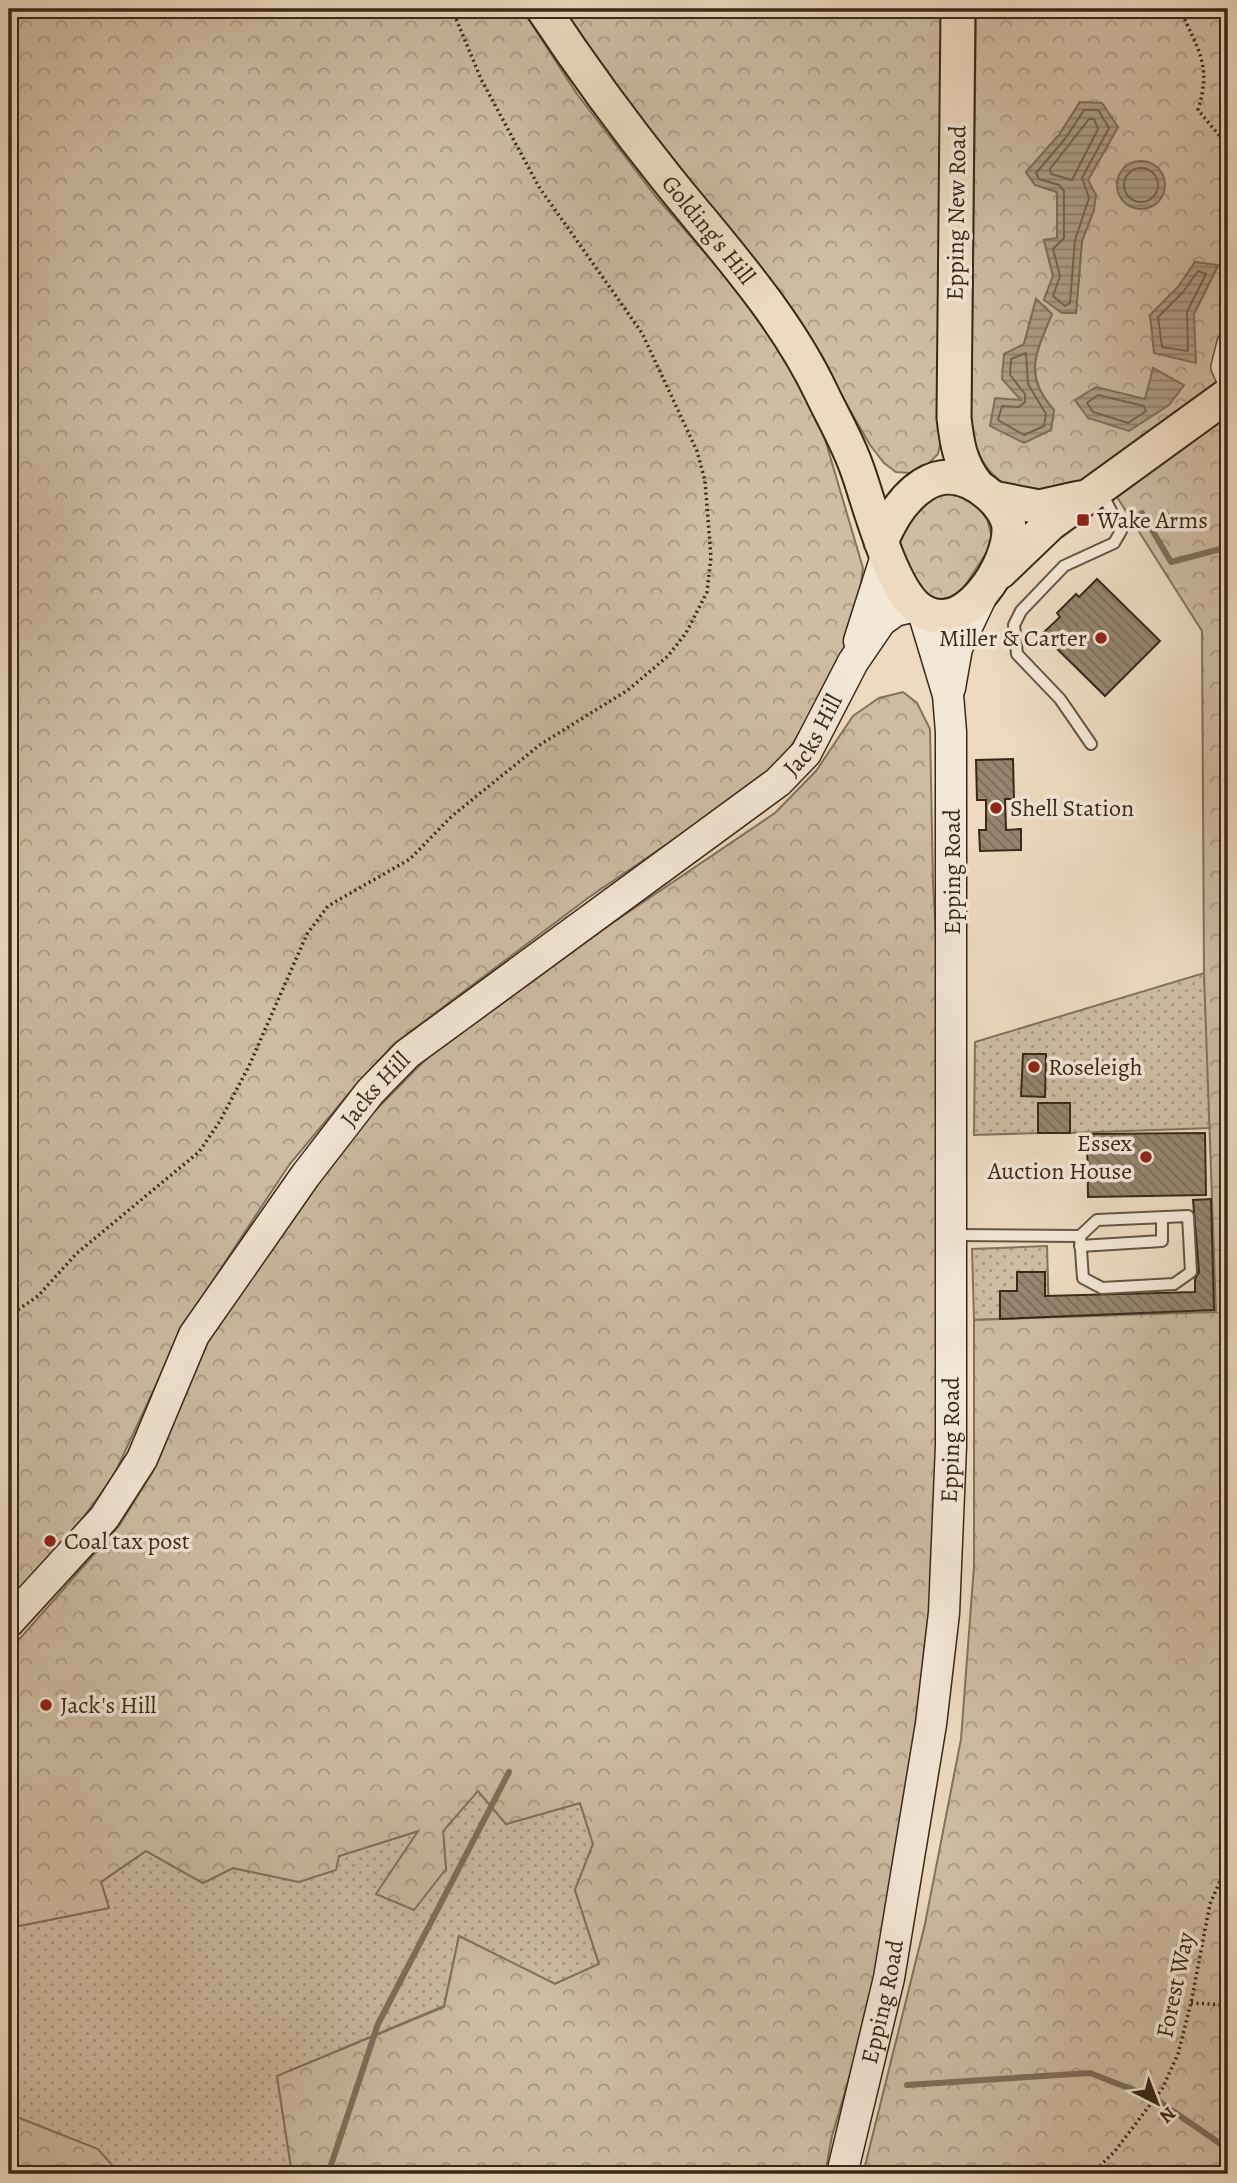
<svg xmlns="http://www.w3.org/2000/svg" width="1237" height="2183" font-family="Alegreya,serif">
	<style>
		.grass { fill: url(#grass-dots); stroke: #83725e; stroke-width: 2 }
		.forest { fill: url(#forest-crowns); stroke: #83725e; stroke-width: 2; fill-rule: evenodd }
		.water { fill: url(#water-rules); stroke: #7f6f5b; stroke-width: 2 }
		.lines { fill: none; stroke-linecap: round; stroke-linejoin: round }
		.shore { stroke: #746450; stroke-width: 2 }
		.stream { stroke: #7f6f5b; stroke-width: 6 }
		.building { fill: url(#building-back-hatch); stroke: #382918; stroke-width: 2 }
		.lane-casing { stroke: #655542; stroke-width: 14 }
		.street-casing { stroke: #655542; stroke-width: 24 }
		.secondary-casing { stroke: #382918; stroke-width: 33 }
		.primary-casing { stroke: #382918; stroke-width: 37 }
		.path { stroke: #382918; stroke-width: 3.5; stroke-dasharray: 2 3.5; stroke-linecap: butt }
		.lane { stroke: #f3e7d6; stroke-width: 10 }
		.street { stroke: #f3e7d6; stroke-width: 21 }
		.secondary { stroke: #f3e7d6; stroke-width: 30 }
		.primary { stroke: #eddac0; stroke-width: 33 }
		.poi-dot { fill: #8f2418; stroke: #f3e7d6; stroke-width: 2.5 }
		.labels { text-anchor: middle; stroke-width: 7; stroke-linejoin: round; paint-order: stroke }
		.street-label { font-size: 24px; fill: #382918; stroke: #f3e7d6 }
		.poi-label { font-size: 24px; fill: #382918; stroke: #f3e7d6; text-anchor: start }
	</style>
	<defs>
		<pattern id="grass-dots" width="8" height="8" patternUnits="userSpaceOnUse" patternTransform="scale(1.75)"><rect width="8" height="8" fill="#cebca3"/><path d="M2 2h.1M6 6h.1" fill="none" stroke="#a89984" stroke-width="1.8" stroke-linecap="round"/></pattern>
		<pattern id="forest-crowns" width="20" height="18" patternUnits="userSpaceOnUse" patternTransform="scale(1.75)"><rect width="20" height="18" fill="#cebca3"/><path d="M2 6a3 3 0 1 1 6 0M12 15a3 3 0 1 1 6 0" fill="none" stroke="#a89984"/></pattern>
		<pattern id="water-rules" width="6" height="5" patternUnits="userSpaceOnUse" patternTransform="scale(1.75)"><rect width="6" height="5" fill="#af9e87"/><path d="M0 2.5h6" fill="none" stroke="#8f816d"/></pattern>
		<pattern id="building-back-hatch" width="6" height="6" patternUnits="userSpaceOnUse" patternTransform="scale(1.75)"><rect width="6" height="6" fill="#96856f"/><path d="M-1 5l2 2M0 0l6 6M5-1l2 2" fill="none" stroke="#7b6d5a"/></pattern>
	</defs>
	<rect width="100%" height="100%" fill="#eddac0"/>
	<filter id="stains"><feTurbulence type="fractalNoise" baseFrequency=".00286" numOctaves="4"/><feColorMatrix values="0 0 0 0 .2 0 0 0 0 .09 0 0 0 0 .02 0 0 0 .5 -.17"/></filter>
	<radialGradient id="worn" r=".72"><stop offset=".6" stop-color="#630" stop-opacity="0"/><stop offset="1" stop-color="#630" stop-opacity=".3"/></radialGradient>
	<g class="grass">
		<path d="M1204,973L1211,1128L1070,1133L1069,1103H1038V1133L974,1135L975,1042Z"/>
		<path d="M1047,1246L1049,1317L974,1320L972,1249Z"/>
		<path d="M478,1790L506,1824L580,1803L593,1844L575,1890L599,1964L555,1984L459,1936L444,2006L277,2076L292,2174H120L97,2149L9,2114V1928L109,1908L101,1882L146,1851L203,1883L233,1868L299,1882L339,1856L419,1831L446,1869L443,1831Z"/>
	</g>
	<g class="forest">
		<path d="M9,9H522L577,94L657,198L738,291L809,385L863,568L855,628L824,693L788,751L752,786L588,898L394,1044L355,1086L289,1165L185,1323L113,1477L65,1542L9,1603Z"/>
		<path d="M553,9H947L942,435L938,454L927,465L910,473L896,472L884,463L870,445L813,346Z"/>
		<path d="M976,9H1228V391L1109,475L1032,501C997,481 982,472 971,432ZM1080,102L1118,127L1088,180L1094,210L1082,241L1076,313L1044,300L1053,276L1044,240L1057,239V192L1035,185L1026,172L1059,135ZM1195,262L1218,266L1194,314L1150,315L1178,287ZM1036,299L1052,314C1036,353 1023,375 1054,410L1051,430L1021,401L1024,344Z"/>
		<path d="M1228,415V2174H863L925,1924L961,1739L974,1566V1320L1216,1312L1204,973L1202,631L1117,497Z"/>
		<path d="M937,484L972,499L987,519L992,537L990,547L959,595L950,601L924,599L891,540Z"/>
		<path d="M903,692L917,703L930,729L933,883L944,1078L938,1569L888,1945L832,2136L825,2174H292L277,2076L444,2007L459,1936L555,1984L599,1964L575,1890L593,1844L580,1803L506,1824L478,1791L443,1831L446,1869L414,1910L376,1894L418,1831L339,1856L336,1870L299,1882L233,1868L203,1883L146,1851L101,1882L109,1908L9,1928V1651L119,1526L152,1473L178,1403L210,1335L286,1223L367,1119L432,1053L516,988L775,813L816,771L853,716L879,698Z"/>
		<path d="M9,2114L98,2149L120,2174H9Z"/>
	</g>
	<g class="water">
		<path d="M1080,102L1102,103L1118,127L1088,180L1096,195L1094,210L1082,241L1076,313H1062L1044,300L1053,276L1044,240L1057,238V192L1035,185L1026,172L1059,135Z"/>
		<circle cx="1141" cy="185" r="24"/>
		<path d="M1195,262L1218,265L1194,314L1196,363L1154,353L1150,315L1178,287Z"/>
		<path d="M1036,299L1052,314C1036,353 1022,375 1054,410L1051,430L1024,443L990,426L995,398L1021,400L1002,379L1004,354L1024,344Z"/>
		<path d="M1153,368L1184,385L1169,405L1129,431L1088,418L1075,400L1096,387L1145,399Z"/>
	</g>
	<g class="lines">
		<g class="shore">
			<path d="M1084,110H1098L1109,128L1082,178L1089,198L1075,240L1070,303L1065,306L1053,296L1060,276L1053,249L1064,238V191L1059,185L1039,179L1036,173L1065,139Z"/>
			<path d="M1089,119H1094L1098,129L1072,180L1051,174L1050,169Z"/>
			<circle cx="1141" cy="185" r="17"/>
			<path d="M1198,271L1206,274L1187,312L1188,351L1162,347L1158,317L1183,292Z"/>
			<path d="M1026,353L1028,384L1046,414L1044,426L1024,435L998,420L1002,406L1019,407L1025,402V394L1010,375L1011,359Z"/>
			<path d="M1098,395L1144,406L1146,411L1128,423L1093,412L1087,403Z"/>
		</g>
		<g class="stream">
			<path d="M1142,513L1171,562L1228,547"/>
			<path d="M907,2085L1090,2073L1154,2098L1228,2149"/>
			<path d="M328,2174L378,2024L509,1772"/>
		</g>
	</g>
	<g class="building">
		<path d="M1097,579L1160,641L1105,696L1042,634L1060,617L1057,613L1076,594L1079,597Z"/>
		<path d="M1013,759L1014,799H1005L1006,830L1021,829V850L980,851L979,830H986V800H977L976,760Z"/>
		<path d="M1023,1054H1046L1045,1097L1021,1096Z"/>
		<rect x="1038" y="1103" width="32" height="30"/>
		<path d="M1205,1133L1206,1195L1088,1197L1087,1134Z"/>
		<path d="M1211,1199L1214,1310L1000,1319V1291H1017V1272H1045V1296L1195,1292V1279L1199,1272L1193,1200Z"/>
	</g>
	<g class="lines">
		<defs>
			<g id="lane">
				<path d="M1091,744L1060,699L1017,654L1014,625L1021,611L1064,566L1114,543L1121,531L1102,493"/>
				<path d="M954,1235L1080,1236L1097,1220L1188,1216L1191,1272L1174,1284L1102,1288L1083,1278L1080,1236"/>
				<path d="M1080,1246L1162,1241V1218"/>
			</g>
			<path id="street" d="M1228,343L1222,367L1228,381"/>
			<g id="secondary">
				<path d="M859,641L886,556"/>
				<path d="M950,688L957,648L984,591"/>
				<path id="s1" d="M9,1622L104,1518L142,1459L194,1335L305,1176L370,1092L407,1054L778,782L806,753L853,662L881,621L895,611L916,606"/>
				<path id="s2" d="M842,2174L889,1978L931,1724L944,1613L951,1446V732L948,695L923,612"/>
			</g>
			<g id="primary">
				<path id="s3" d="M543,9C582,68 623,124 668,180C722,247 785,315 822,394C833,417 847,441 856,466C869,500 891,595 924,612C966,635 1010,564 1009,529C1009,516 997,501 988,494C939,452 900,496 881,542"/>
				<path d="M958,9L954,418C957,444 960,463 976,484"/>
				<path d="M993,498L1039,507L1079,498"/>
				<path d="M1000,572L1050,524L1228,395"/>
			</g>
		</defs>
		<use href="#lane" class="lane-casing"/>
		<use href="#street" class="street-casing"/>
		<use href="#secondary" class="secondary-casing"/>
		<use href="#primary" class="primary-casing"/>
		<g class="path">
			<path d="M1180,9C1198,50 1212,65 1198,110L1228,146"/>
			<path d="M9,1316L38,1296L77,1253L199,1152L220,1121L249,1066L307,934L328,906L410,859L452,816L541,744L628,690L668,656L686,633L707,592L711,557L705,481L697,451L642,333L539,187L481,79L452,9"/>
			<path d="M1191,2003L1228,2005"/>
			<path d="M1092,2174L1115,2151L1162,2089L1178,2054L1191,2003L1210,1904L1228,1863"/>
		</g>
		<use href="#lane" class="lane"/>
		<use href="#street" class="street"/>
		<use href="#secondary" class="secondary"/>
		<use href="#primary" class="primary"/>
	</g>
	<g class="poi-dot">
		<rect x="1076" y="513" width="14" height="14" rx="3.5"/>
		<circle cx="1101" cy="638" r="7"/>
		<circle cx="996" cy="808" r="7"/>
		<circle cx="1034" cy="1067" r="7"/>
		<circle cx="1146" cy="1157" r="7"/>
		<circle cx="50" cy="1541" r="7"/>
		<circle cx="46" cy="1705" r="7"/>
	</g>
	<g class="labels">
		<g class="street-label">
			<text transform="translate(956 213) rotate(-89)" y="8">Epping New Road</text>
			<text dy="8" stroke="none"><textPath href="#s3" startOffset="276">Golding's Hill</textPath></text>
			<text dy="8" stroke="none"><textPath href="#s1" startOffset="1218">Jacks Hill</textPath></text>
			<text transform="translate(952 872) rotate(-90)" y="8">Epping Road</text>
			<text dy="8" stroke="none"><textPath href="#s1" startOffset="651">Jacks Hill</textPath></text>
			<text dy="8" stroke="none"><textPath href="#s2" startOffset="744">Epping Road</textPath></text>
			<text transform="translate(1175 1985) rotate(-78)" y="8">Forest Way</text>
			<text dy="8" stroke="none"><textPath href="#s2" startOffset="177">Epping Road</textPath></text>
		</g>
		<g class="poi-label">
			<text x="1097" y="528">Wake Arms</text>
			<text x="1087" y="646" text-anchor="end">Miller &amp; Carter</text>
			<text x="1010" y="816">Shell Station</text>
			<text x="1048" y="1075">Roseleigh</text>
			<text x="1132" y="1151" text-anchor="end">Essex<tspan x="1132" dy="28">Auction House</tspan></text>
			<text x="64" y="1549">Coal tax post</text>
			<text x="60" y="1713">Jack's Hill</text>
		</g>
	</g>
	<rect width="1237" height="2183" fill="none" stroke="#eddac0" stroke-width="35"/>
	<rect x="10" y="10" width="1216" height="2162" fill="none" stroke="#382918" stroke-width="3.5"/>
	<rect x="18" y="18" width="1202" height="2148" fill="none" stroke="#382918" stroke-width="2"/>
	<g transform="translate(1157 2103) rotate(138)" stroke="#f3e7d6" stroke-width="5" paint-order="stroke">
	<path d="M0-5L12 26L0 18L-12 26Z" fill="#382918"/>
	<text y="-10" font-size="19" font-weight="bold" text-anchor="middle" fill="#382918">N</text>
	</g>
	<rect width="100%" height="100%" filter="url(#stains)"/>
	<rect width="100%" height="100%" fill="url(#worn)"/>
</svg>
